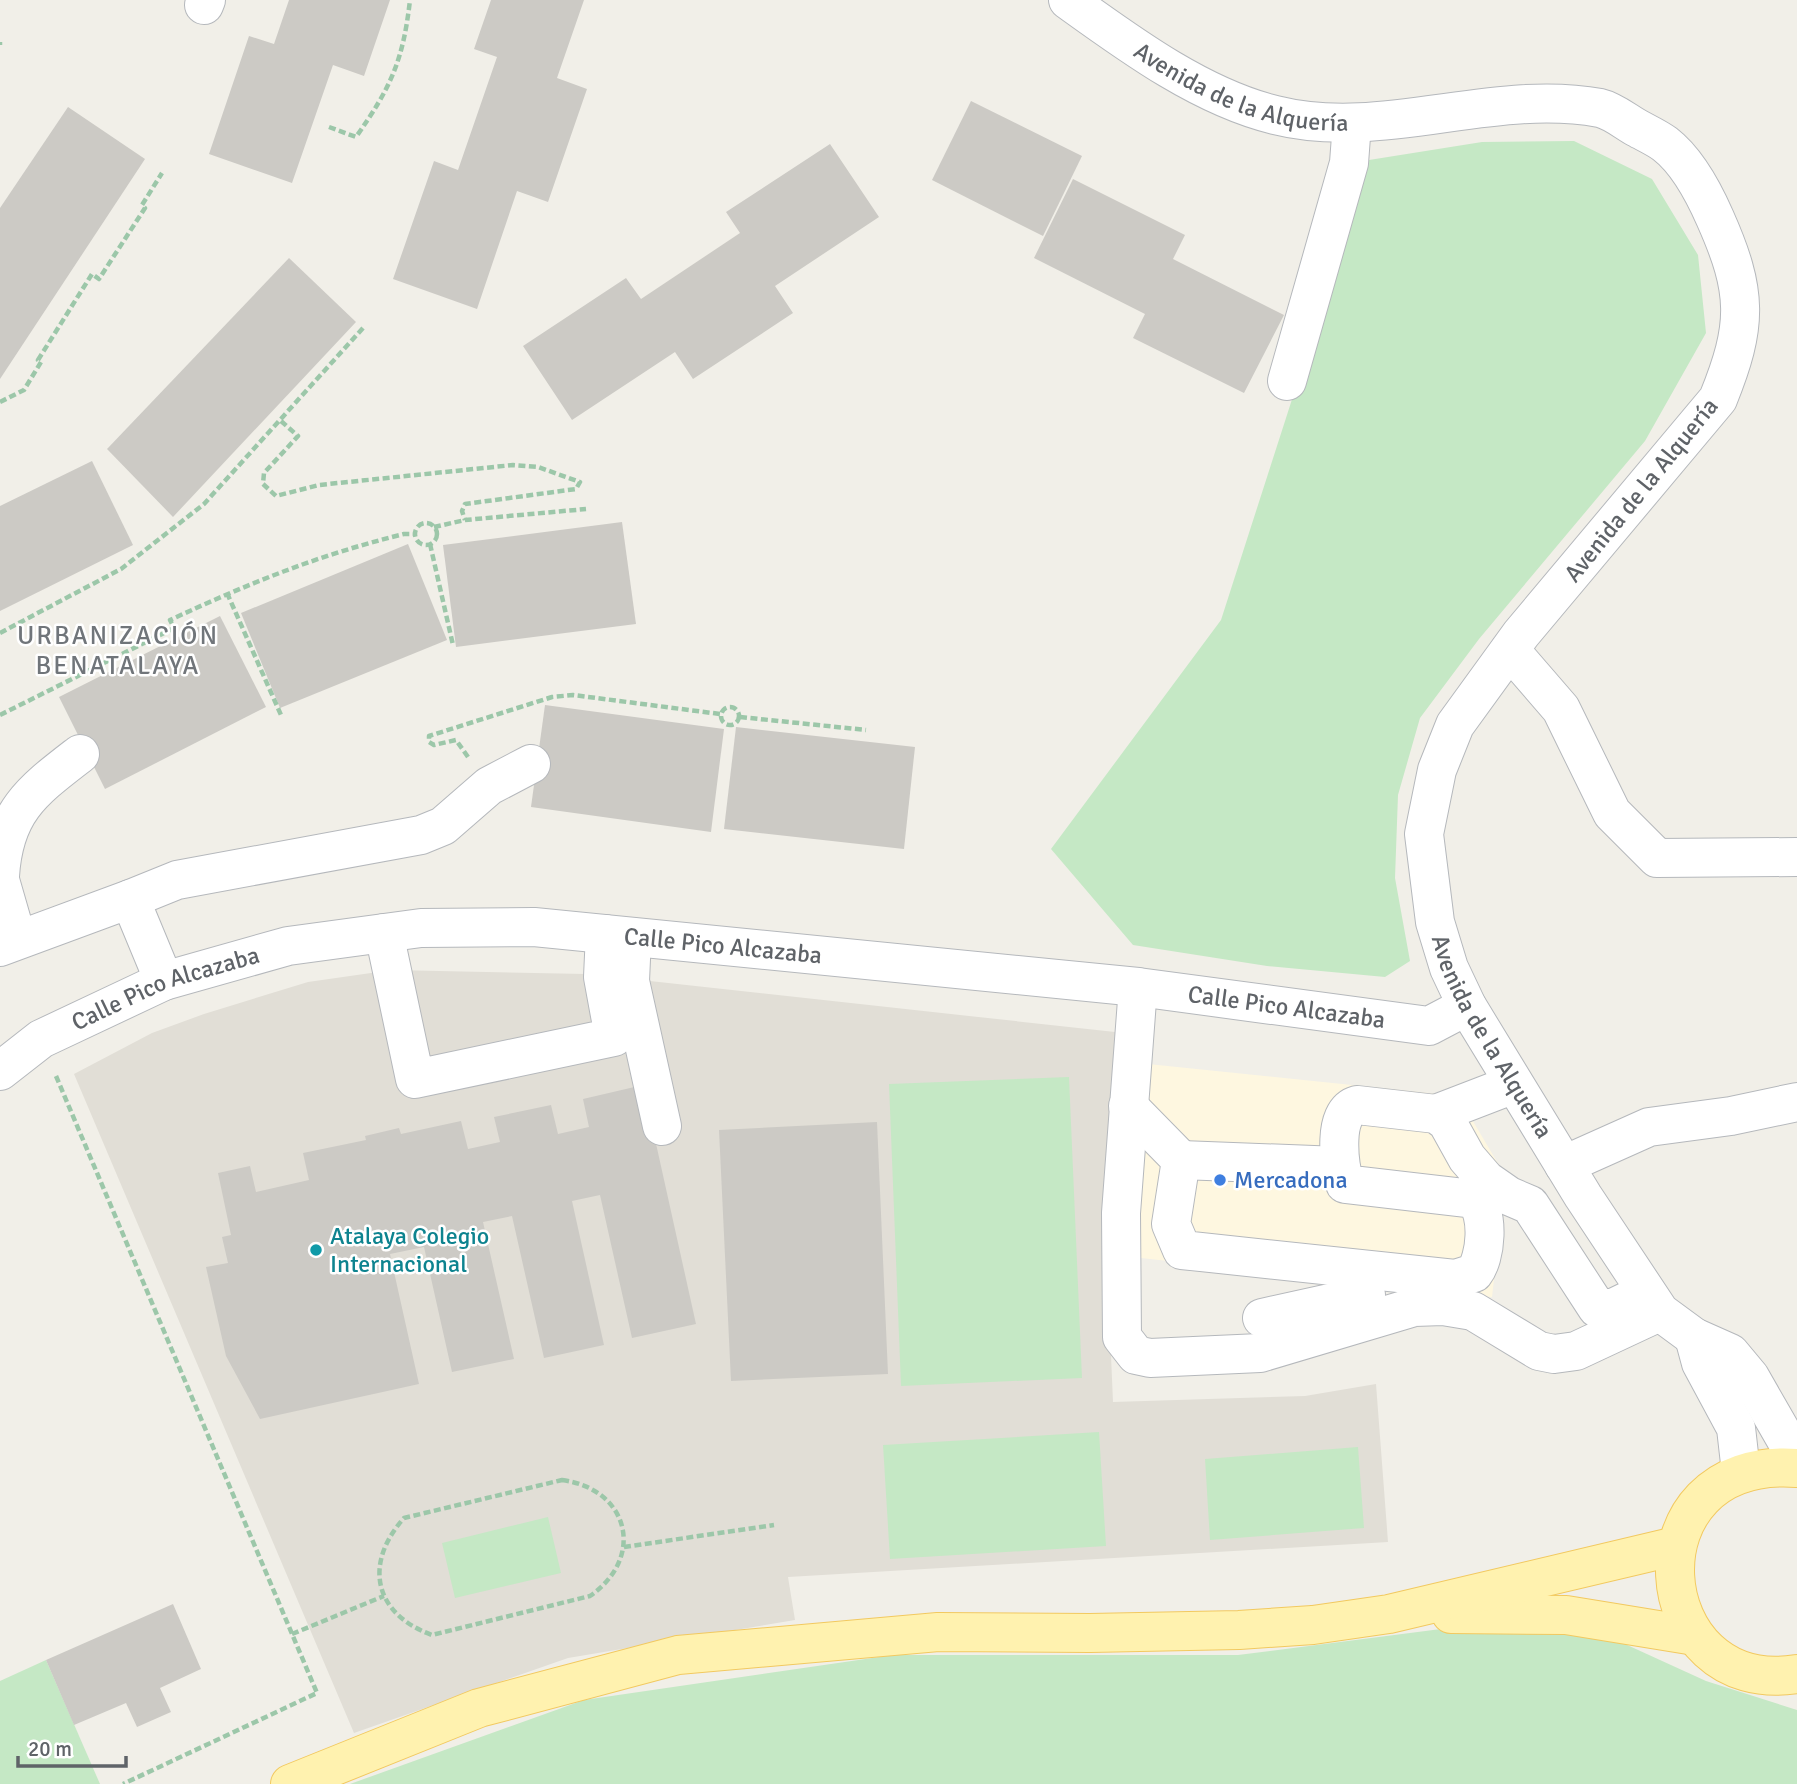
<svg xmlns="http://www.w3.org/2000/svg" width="1797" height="1784" font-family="Signika,sans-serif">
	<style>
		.commercial { fill: #fef7e0 }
		.education { fill: #e1ded6 }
		.green { fill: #c5e8c5 }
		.building { fill: #cccac5 }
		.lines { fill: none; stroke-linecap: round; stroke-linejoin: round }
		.minor-casing { stroke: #b5b8bc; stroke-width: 40 }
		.major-casing { stroke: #f2c960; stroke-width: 40 }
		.path { stroke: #9cc7a9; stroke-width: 4.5; stroke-dasharray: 7 3.5; stroke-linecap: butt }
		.minor { stroke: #fff; stroke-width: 38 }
		.major { stroke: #fff2af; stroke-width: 38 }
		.shop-dot { fill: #3f7fe0; stroke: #fff; stroke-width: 2.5 }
		.culture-dot { fill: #0f9aa8; stroke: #fff; stroke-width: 2.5 }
		.labels { text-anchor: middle; stroke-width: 5; stroke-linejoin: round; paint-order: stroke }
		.street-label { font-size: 24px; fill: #5f6368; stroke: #fff }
		.shop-label { font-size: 24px; fill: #366cbe; stroke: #fff; text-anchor: start }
		.culture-label { font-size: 24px; fill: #0d838f; stroke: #fff; text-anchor: start }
		.neighbourhood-label { font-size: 26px; letter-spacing: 2px; fill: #70757a; stroke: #fff }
	</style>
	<rect width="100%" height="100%" fill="#f1efe8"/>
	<path class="commercial" d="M1148,1064L1458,1096L1506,1177L1492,1297L1132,1257Z"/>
	<path class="education" d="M392,970L586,974L1115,1032L1106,1238L1113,1402L1305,1396L1376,1384L1388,1542L788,1577L795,1620L568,1658L354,1733L74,1074L152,1033L204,1014L308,982Z"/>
	<g class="green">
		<path d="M1574,141L1652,179L1698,255L1706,333L1645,441L1479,639L1420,718L1398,795L1395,878L1410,961L1385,977L1267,966L1133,945L1051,849L1221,620L1369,160L1482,142Z"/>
		<path d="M1069,1077L1082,1378L901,1386L889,1084Z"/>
		<path d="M1099,1432L1106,1546L890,1559L883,1445Z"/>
		<path d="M1358,1447L1364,1528L1210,1540L1205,1459Z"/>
		<path d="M548,1517L561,1573L455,1598L442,1543Z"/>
		<path d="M1472,1625L1603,1634L1706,1681L1797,1710V1784H350L584,1700L893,1655H1238Z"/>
		<path d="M46,1660L100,1784H0V1681Z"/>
	</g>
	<g class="building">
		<path d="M289,0H390L364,76L333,65L292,183L209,154L249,36L274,44Z"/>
		<path d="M491,0H584L557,78L587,89L548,202L517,191L477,309L393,279L434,161L458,170L497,57L474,49Z"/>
		<path d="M971,101L1082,156L1043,236L932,180Z"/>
		<path d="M68,107L145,159L0,379V208Z"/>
		<path d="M830,144L879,217L775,286L793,313L693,379L675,352L572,420L523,346L626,278L641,299L740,233L726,212Z"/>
		<path d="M1073,179L1185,235L1173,259L1284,315L1244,393L1133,338L1145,314L1034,258Z"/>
		<path d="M289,258L356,322L173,517L107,449Z"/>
		<path d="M92,461L133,545L0,611V506Z"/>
		<path d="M622,522L636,624L456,647L443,545Z"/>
		<path d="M408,544L447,640L280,708L241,613Z"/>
		<path d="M220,616L266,707L105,789L59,697Z"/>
		<path d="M545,705L724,729L711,832L531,807Z"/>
		<path d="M736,727L915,747L904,849L724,829Z"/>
		<path d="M643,1085L696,1324L632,1338L600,1195L572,1201L604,1345L544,1358L512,1216L483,1222L514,1359L452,1372L424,1247L390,1254L419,1384L260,1419L226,1356L206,1267L228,1263L222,1237L231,1235L218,1173L250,1166L256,1192L309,1180L303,1153L366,1140L365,1136L399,1128L401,1134L461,1121L468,1149L500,1142L494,1117L551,1105L558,1134L589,1127L583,1099Z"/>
		<path d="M877,1122L888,1374L731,1381L719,1130Z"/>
		<path d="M173,1604L201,1669L160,1688L171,1712L137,1727L126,1703L74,1725L46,1660Z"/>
	</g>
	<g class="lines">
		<defs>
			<g id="minor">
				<path id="s1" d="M1068,0C1129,44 1201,97 1275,115C1382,142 1492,88 1600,108C1613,111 1626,122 1637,128C1646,133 1657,138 1665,144C1687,161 1704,193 1715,218C1748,292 1748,325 1718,399L1521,634L1455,725L1437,770L1424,834L1435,922L1449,968L1467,1006L1583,1196L1660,1312L1694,1337L1730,1353L1750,1377L1797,1459"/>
				<path d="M204,5L206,0"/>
				<path d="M1287,381L1349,163L1352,123"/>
				<path d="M1510,650L1561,709L1612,813L1657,858L1797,857"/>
				<path d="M0,876C4,811 32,791 80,754"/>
				<path d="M0,880L17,939"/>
				<path d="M130,899L177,880L421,835L443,826L489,786L531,764"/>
				<path d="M384,933L415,1079L614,1037L603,977L605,934"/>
				<path d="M632,937L630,981L662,1126"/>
				<path d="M0,947L130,899L164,981"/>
				<path d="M1138,987L1121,1213L1122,1337L1136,1355L1150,1358L1260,1353L1414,1307L1443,1306L1473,1311L1539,1351L1554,1354L1576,1351L1653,1315"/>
				<path id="s2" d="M0,1071L41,1039L164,981L288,946L421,928L534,927L1138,987L1429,1026L1467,1006"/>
				<path d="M1128,1106L1181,1160L1171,1224L1182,1250L1455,1279L1474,1273C1486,1258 1490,1213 1474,1199L1345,1184C1339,1164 1332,1112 1357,1105L1436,1114L1447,1122L1467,1158L1486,1180L1509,1196L1530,1205L1597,1308H1613L1646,1292"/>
				<path d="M1436,1114L1514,1084"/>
				<path d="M1181,1160L1339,1166"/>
				<path d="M1564,1165L1649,1127L1731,1116L1797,1102"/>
				<path d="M1262,1318L1366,1295"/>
				<path d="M1694,1337L1701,1363L1736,1428L1741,1472"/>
			</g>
			<g id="major">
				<path d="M1797,1468C1624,1455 1645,1699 1797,1674"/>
				<path d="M1451,1614L1566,1615L1695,1636"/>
				<path d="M290,1784L479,1708L678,1655L938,1632L1090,1633L1239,1630L1313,1625L1389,1614L1676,1546"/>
			</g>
		</defs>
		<use href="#minor" class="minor-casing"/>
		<use href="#major" class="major-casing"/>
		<g class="path">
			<path d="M0,42V45"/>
			<path d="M329,127L356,137C391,87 403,61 410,0"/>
			<path d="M0,402L24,390L41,362L38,360L92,274L99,279L145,208L142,205L162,173"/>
			<path d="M281,421L298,436L264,473L263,484L276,496L319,485L513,465L538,467L580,482L576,489L465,504L462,511L465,520"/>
			<circle cx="426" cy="534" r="11"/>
			<path d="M434,527L465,520L586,509"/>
			<path d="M430,544L453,645"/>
			<path d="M227,593L281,715"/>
			<path d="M0,633L121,569L204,504L363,328"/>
			<circle cx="730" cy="716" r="9"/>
			<path d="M0,715L174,628L170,620C250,583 318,555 404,534H415"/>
			<path d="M740,717L866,730"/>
			<path d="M468,757L456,740L434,745L429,742V736L552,697L573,695L720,714"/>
			<path d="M56,1076L317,1693L123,1784"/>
			<path d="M562,1480C629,1489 646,1557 590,1596L432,1635C374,1614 363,1564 404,1518Z"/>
			<path d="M624,1547L774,1525"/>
			<path d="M292,1634L384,1596"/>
		</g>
		<use href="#minor" class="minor"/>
		<use href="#major" class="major"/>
	</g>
	<circle class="shop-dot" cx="1220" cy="1180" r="7"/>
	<circle class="culture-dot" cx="316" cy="1250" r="7"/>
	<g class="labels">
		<g class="street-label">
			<text dy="8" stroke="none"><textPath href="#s1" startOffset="198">Avenida de la Alquería</textPath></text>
			<text transform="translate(1641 490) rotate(-51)" y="8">Avenida de la Alquería</text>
			<text dy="8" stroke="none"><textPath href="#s2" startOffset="754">Calle Pico Alcazaba</textPath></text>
			<text dy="8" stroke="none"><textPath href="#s2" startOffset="187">Calle Pico Alcazaba</textPath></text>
			<text dy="8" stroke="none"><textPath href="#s2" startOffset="1321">Calle Pico Alcazaba</textPath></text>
			<text dy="8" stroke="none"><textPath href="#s1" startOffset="1668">Avenida de la Alquería</textPath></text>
		</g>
		<g class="shop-label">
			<text x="1234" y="1188">Mercadona</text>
		</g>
		<g class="culture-label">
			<text x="330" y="1244">Atalaya Colegio<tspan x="330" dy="28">Internacional</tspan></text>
		</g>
		<g class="neighbourhood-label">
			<text x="118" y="644">URBANIZACIÓN<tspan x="118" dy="30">BENATALAYA</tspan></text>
		</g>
	</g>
	<path d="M18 1756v10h108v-10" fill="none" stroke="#5f6368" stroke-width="3.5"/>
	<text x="28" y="1756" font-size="21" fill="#5f6368" stroke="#ffffff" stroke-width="5" paint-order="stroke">20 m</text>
</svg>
